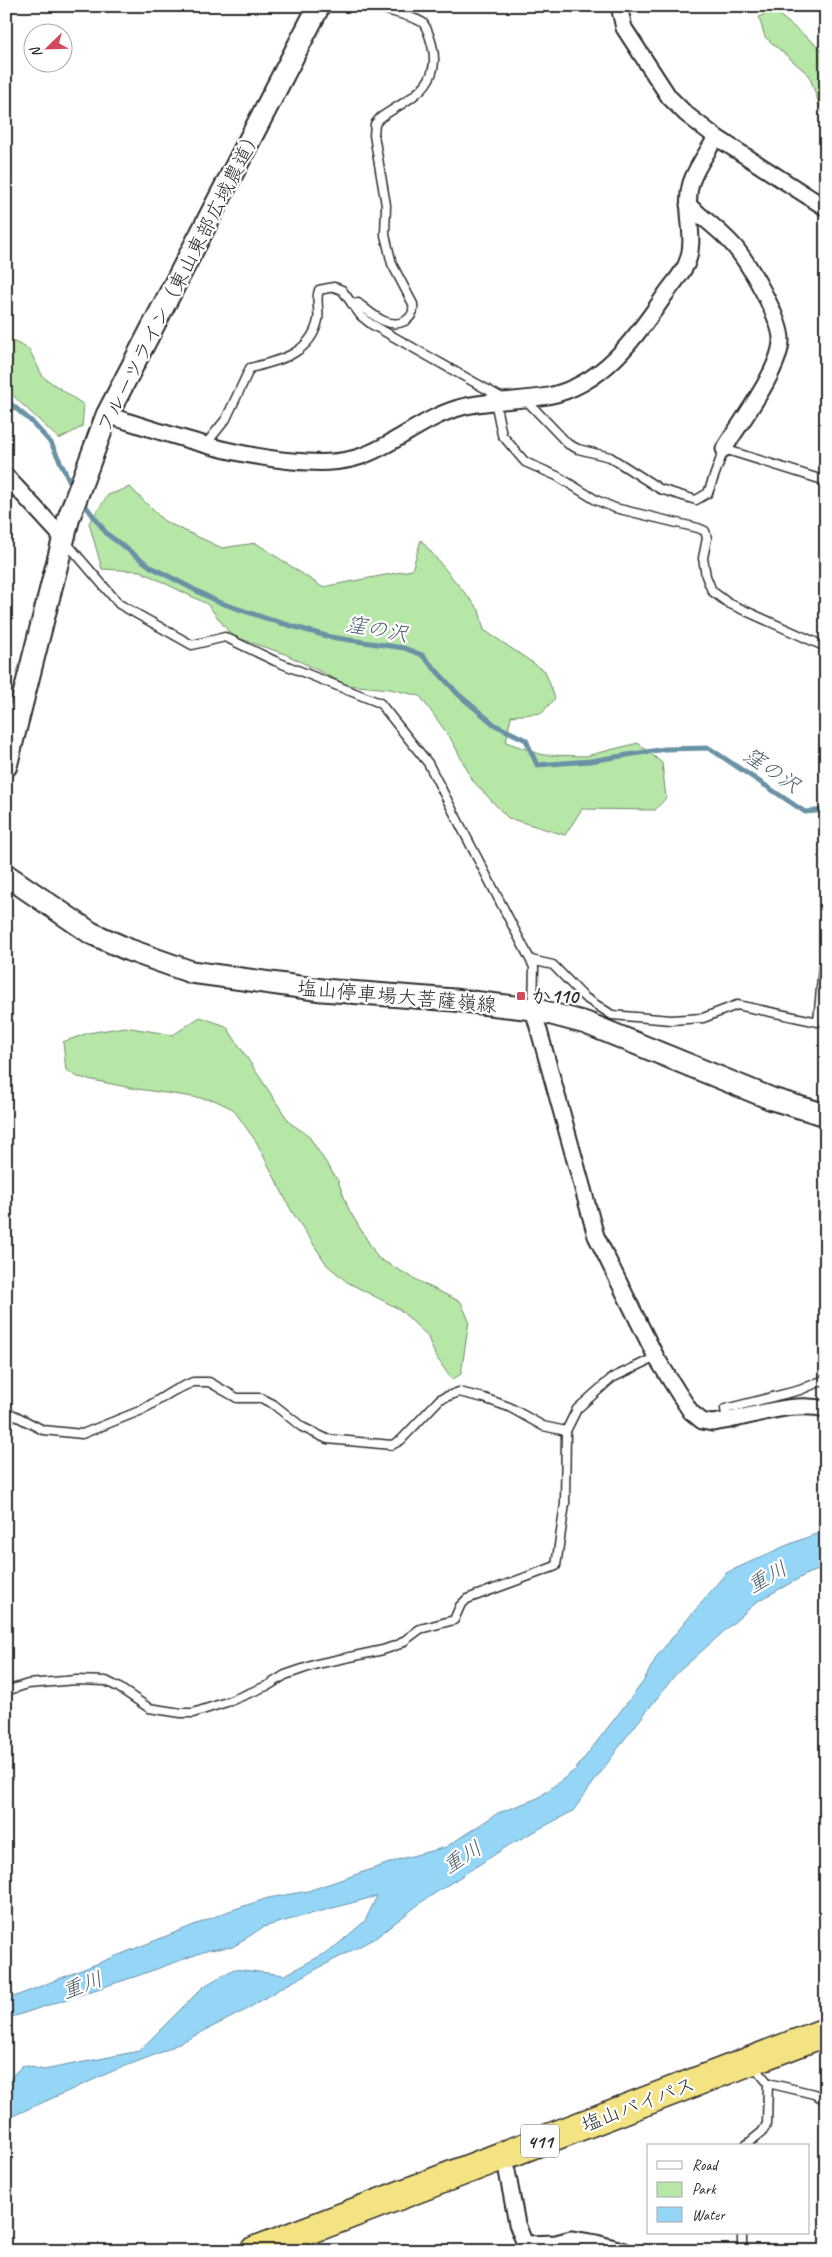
<svg xmlns="http://www.w3.org/2000/svg" width="832" height="2257" font-family="Caveat,'Klee One',sans-serif">
	<style>
		.green { fill: #b6e7a7; stroke: #708969 }
		.water { fill: #95d6f7; stroke: #6b92a5 }
		.lines { fill: none; stroke-linecap: round; stroke-linejoin: round }
		.stream { stroke: #6b92a5; stroke-width: 5 }
		.lane-casing { stroke: #2b2b2b; stroke-width: 11 }
		.street-casing { stroke: #2b2b2b; stroke-width: 19 }
		.secondary-casing { stroke: #2b2b2b; stroke-width: 25 }
		.highway-casing { stroke: #2b2b2b; stroke-width: 31 }
		.lane { stroke: #fff; stroke-width: 8 }
		.street { stroke: #fff; stroke-width: 15 }
		.secondary { stroke: #fff; stroke-width: 21 }
		.highway { stroke: #f4e382; stroke-width: 28 }
		.poi-dot { fill: #d1495b; stroke: #fff; stroke-width: 2 }
		.labels { text-anchor: middle; stroke-width: 4.5; stroke-linejoin: round; paint-order: stroke }
		.shield { fill: #fff; stroke: #6b6b6b; stroke-width: 1 }
		.shield-label { font-size: 19px; font-weight: bold; fill: #2b2b2b }
		.street-label { font-size: 20px; fill: #2b2b2b; stroke: #fff }
		.poi-label { font-size: 20px; font-weight: bold; fill: #2b2b2b; stroke: #fff; text-anchor: start }
		.water-label { font-size: 21px; font-style: italic; fill: #4b5e68; stroke: #fff }
	</style>
	<rect width="100%" height="100%" fill="#fff"/>
	<filter id="ink" filterUnits="userSpaceOnUse"><feTurbulence type="fractalNoise" baseFrequency=".02" numOctaves="2"/><feDisplacementMap in="SourceGraphic" scale="10" xChannelSelector="R" yChannelSelector="G"/><feConvolveMatrix kernelMatrix="1 2 1 2 8 2 1 2 1" color-interpolation-filters="sRGB"/></filter>
	<g filter="url(#ink)">
		<g class="green">
			<path d="M773,10L826,53V115L822,113L809,75L765,37L759,17Z"/>
			<path d="M6,338L29,349L43,377L84,405L82,427L59,439L6,389Z"/>
			<path d="M130,487L164,521L222,548L256,543L322,587L412,570L421,540L479,610L484,630L545,671L555,698L542,713L511,716L506,742L543,755L586,756L638,743L662,763L666,798L655,810L582,809L565,835L508,818L473,781L451,739L420,696L390,689L347,685L285,654L232,636L207,604L140,571L102,569L89,523L108,495Z"/>
			<path d="M200,1017L226,1026L290,1123L308,1135L338,1181L349,1210L378,1258L426,1285L461,1302L469,1321L461,1374L452,1380L435,1355L427,1335L399,1309L347,1282L327,1265L291,1210L257,1143L233,1109L214,1100L131,1088L78,1077L66,1070L63,1042L88,1033L125,1027L173,1035Z"/>
		</g>
		<path class="water" d="M826,1530V1568L809,1573L758,1601L676,1674L624,1740L573,1811L511,1844L423,1901L377,1937L281,1988L246,2010L162,2052L113,2071L6,2119V2082L23,2065L44,2070L139,2051L204,1986L234,1969L285,1975L331,1950L365,1921L377,1896L263,1927L233,1947L209,1950L137,1976L6,2019V2000L229,1911L268,1898L308,1891L404,1858L446,1847L498,1813L538,1798L575,1770L643,1682L657,1656L726,1573L785,1546Z"/>
		<g class="lines">
			<g class="stream">
				<path d="M6,400L31,421L51,443L73,488"/>
				<path d="M82,501L107,534L151,567L218,602L271,620L330,637L404,648L422,655L459,695L495,725L526,740L537,765L590,761L665,749L709,748L805,812L826,810"/>
			</g>
			<defs>
				<g id="lane">
					<path d="M352,304L358,303C371,313 388,330 405,321C412,317 414,312 413,304L392,264L385,235L386,205L374,135L375,124L380,118C409,98 443,86 432,45C430,38 428,29 423,23C416,17 394,13 384,9L381,6"/>
					<path d="M524,398L568,444L578,449L610,457L660,489L696,500L708,493L724,449L826,481"/>
					<path d="M495,401L502,435L525,462L557,476L596,500L615,508L698,528L705,531L707,538L703,558L706,576L712,591L728,603L826,647"/>
					<path d="M206,444L226,419L250,368C278,361 311,354 318,320C320,310 315,300 319,290L334,287L342,290L361,316L371,324L504,399"/>
					<path d="M65,541L119,604L192,645L225,637L275,661L380,703L428,763L534,967L533,1007"/>
					<path d="M531,960L553,965L584,997L612,1015L671,1020L703,1018L737,1005L818,1022L823,966H826"/>
					<path d="M6,1415H14L43,1430L82,1434L142,1410L173,1391L193,1382H209L237,1398H261L273,1404L302,1427L327,1439L392,1445L401,1440L440,1399L459,1392L484,1398L509,1407L543,1426L566,1431L577,1409L612,1378L656,1357"/>
					<path d="M727,1421L725,1409L800,1390L826,1379"/>
					<path d="M6,1691L28,1684L76,1680L106,1681L118,1687L149,1708L181,1713H193L230,1701L269,1685L285,1675L317,1664L383,1650L400,1644L420,1629L454,1620L460,1606L467,1599L556,1566L565,1504L566,1431"/>
					<path d="M754,2066L768,2083L814,2094L826,2100"/>
					<path d="M745,2146L762,2132L767,2124L768,2083"/>
					<path d="M742,2251V2233"/>
				</g>
				<g id="street">
					<path d="M619,6L624,28L669,97L686,114L716,137L826,208"/>
					<path d="M688,205C703,218 721,231 734,246C748,262 782,320 781,341C780,370 740,423 724,449"/>
					<path d="M107,415C168,434 228,455 292,461C316,463 339,464 362,456C398,443 424,417 462,407C490,400 520,401 548,396C602,385 634,340 663,298C670,287 680,277 686,265C698,239 683,210 691,183C696,167 708,152 716,137"/>
					<path d="M6,476L64,539"/>
					<path d="M533,1009L596,1236L656,1357L679,1394L691,1412L702,1421L712,1423C749,1419 788,1400 826,1409"/>
					<path d="M504,2155L517,2224L525,2244L556,2243L571,2239L596,2243L625,2251"/>
				</g>
				<g id="secondary">
					<path d="M6,766L69,517L107,415L319,6"/>
					<path d="M6,875L91,933L129,950L191,972L322,990L454,1000L533,1009L586,1023L772,1099L826,1115"/>
				</g>
				<path id="highway" d="M254,2251L826,2032"/>
			</defs>
			<use href="#lane" class="lane-casing"/>
			<use href="#street" class="street-casing"/>
			<use href="#secondary" class="secondary-casing"/>
			<use href="#highway" class="highway-casing"/>
			<use href="#lane" class="lane"/>
			<use href="#street" class="street"/>
			<use href="#secondary" class="secondary"/>
			<use href="#highway" class="highway"/>
		</g>
	</g>
	<rect class="poi-dot" x="516" y="991" width="10" height="10" rx="2.5"/>
	<g class="labels">
		<rect class="shield" x="521" y="2124.5" width="38" height="33" rx="4"/>
		<g class="shield-label">
			<text x="540" y="2148">411</text>
		</g>
		<g class="street-label">
			<text transform="translate(179 280) rotate(-63)" y="7">フルーツライン（東山東部広域農道）</text>
			<text transform="translate(397 996) rotate(5)" y="7">塩山停車場大菩薩嶺線</text>
			<text transform="translate(638 2104) rotate(-21)" y="7">塩山バイパス</text>
		</g>
		<g class="poi-label">
			<text x="531" y="1003">か110</text>
		</g>
		<g class="water-label">
			<text transform="translate(377 629) rotate(10)" y="7">窪の沢</text>
			<text transform="translate(772 770) rotate(34)" y="7">窪の沢</text>
			<text transform="translate(767 1577) rotate(-29)" y="7">重川</text>
			<text transform="translate(462 1857) rotate(-32)" y="7">重川</text>
			<text transform="translate(82 1985) rotate(-20)" y="7">重川</text>
		</g>
	</g>
	<rect width="832" height="2257" fill="none" stroke="#fff" stroke-width="25"/>
	<rect x="12" y="12" width="807" height="2232" fill="none" stroke="#2b2b2b" stroke-width="2" filter="url(#ink)"/>
	<rect x="647" y="2144" width="162" height="90" fill="#ffffff" stroke="#aaaaaa"/>
	<rect x="657" y="2161" width="25" height="8" fill="#ffffff" stroke="#aaaaaa"/>
	<text x="692" y="2170" font-size="15" fill="#2b2b2b">Road</text>
	<rect x="657" y="2182" width="25" height="15" fill="#b6e7a7" stroke="#aaaaaa"/>
	<text x="692" y="2194" font-size="15" fill="#2b2b2b">Park</text>
	<rect x="657" y="2207" width="25" height="15" fill="#95d6f7" stroke="#aaaaaa"/>
	<text x="692" y="2220" font-size="15" fill="#2b2b2b">Water</text>
	<g transform="translate(48 48) rotate(247)"><circle r="24" fill="#ffffff" stroke="#aaaaaa"/>
	<path d="M0-4L9 19L0 12L-9 19Z" fill="#d1495b"/>
	<text y="-8" font-size="14" font-weight="bold" text-anchor="middle" fill="#2b2b2b">N</text>
	</g>
</svg>
